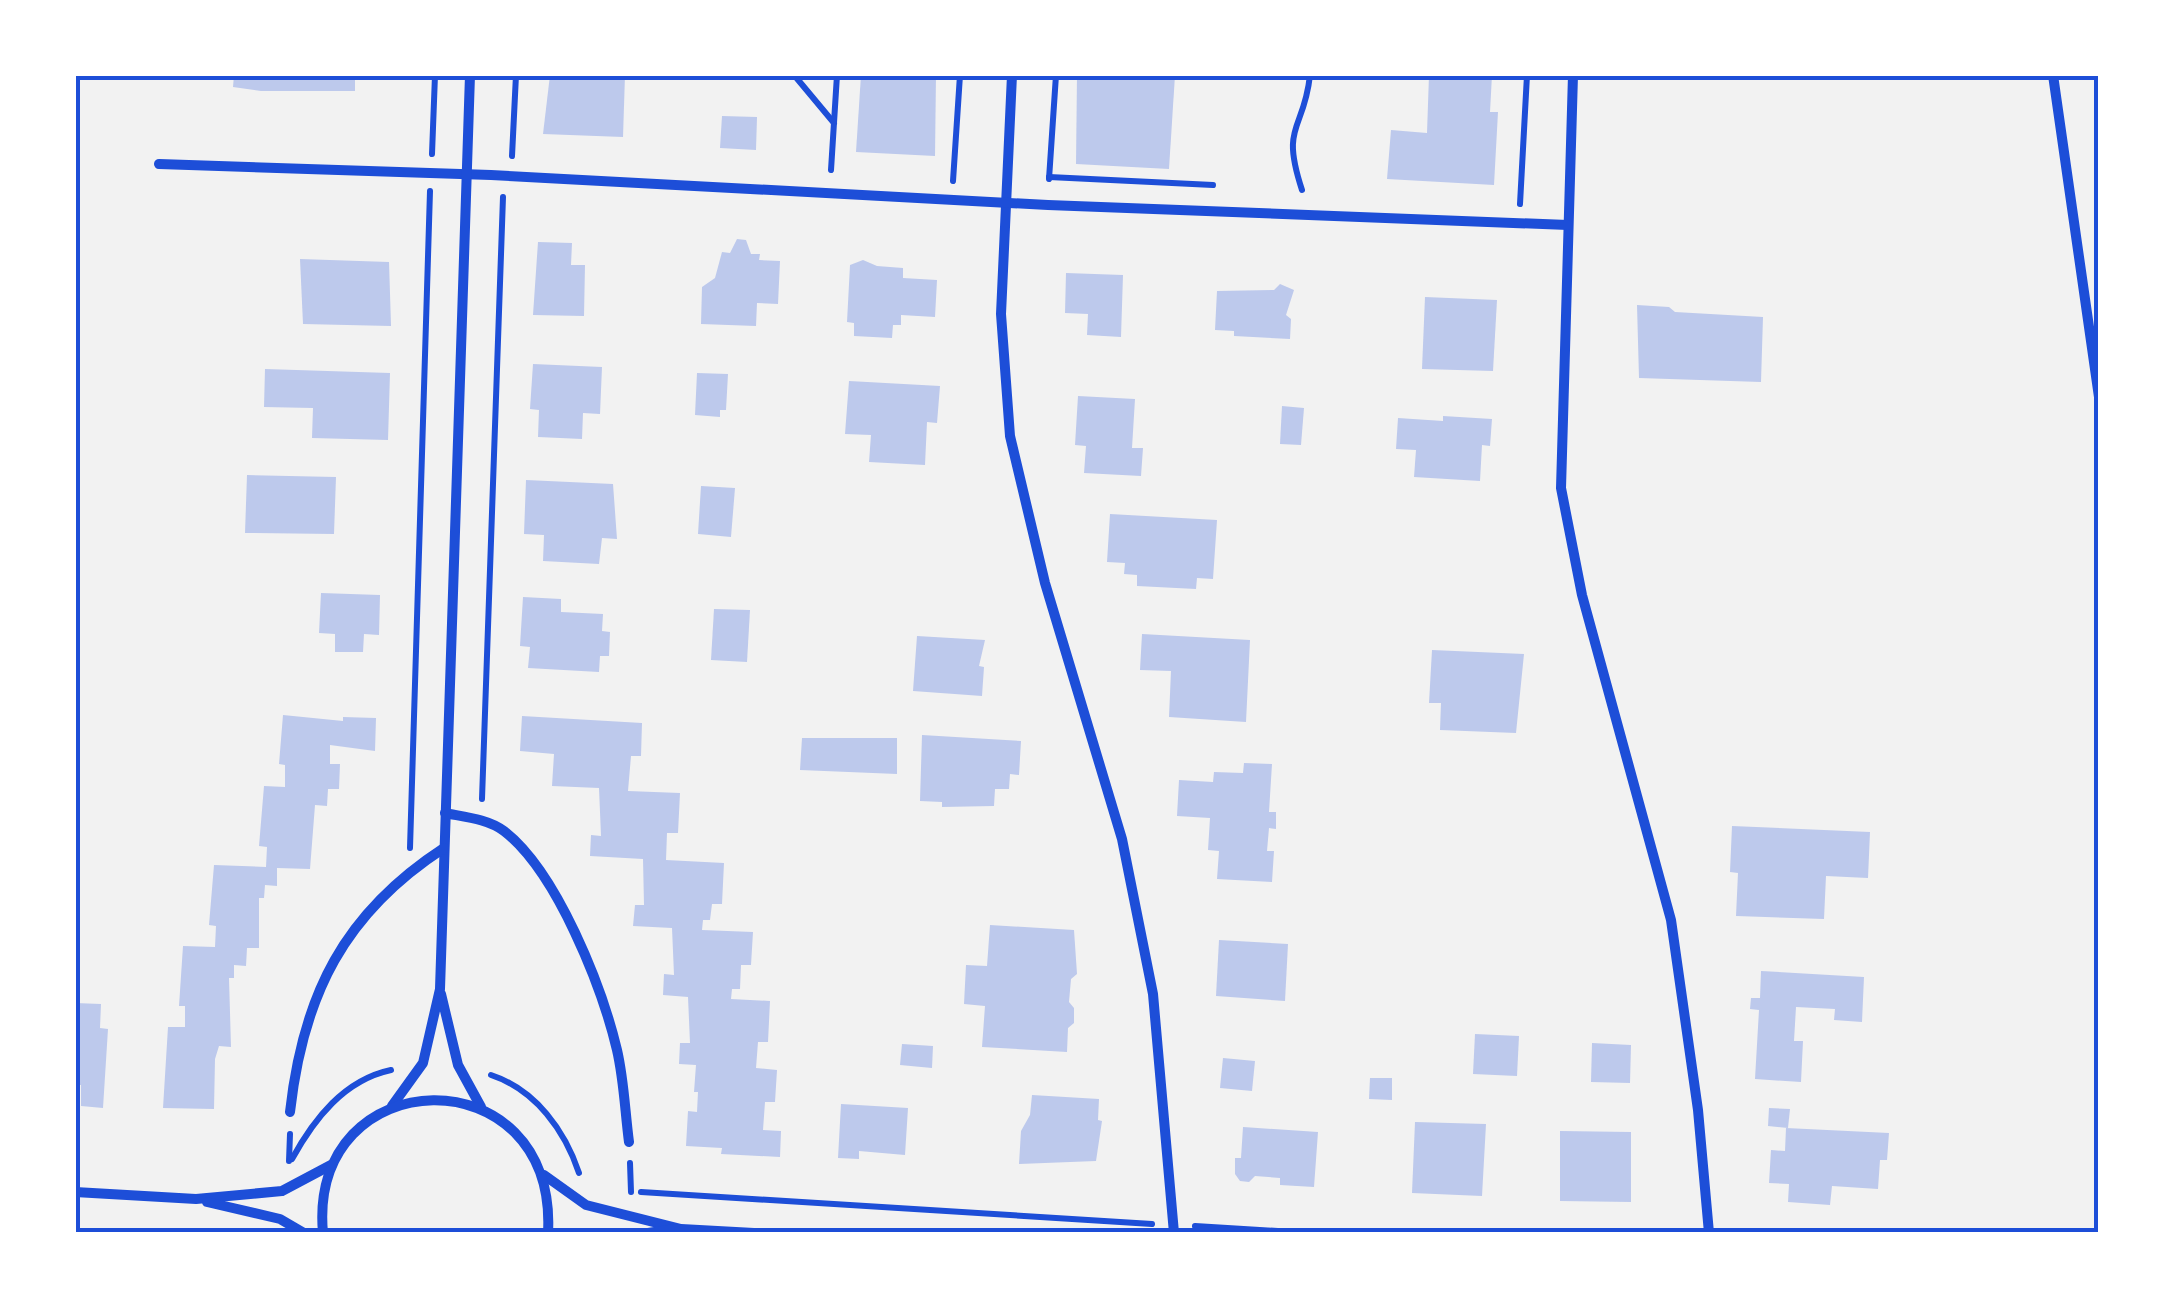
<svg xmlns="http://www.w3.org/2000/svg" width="2174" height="1308" font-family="Rubik,sans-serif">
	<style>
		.building { fill: #bdc9ec }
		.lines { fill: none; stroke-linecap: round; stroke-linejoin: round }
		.path { stroke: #1d4ed8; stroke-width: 6 }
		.minor { stroke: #1d4ed8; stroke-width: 10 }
		.neatline { fill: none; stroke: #1d4ed8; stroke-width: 4 }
	</style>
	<rect width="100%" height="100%" fill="#f2f2f2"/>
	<g class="building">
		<path d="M234,75H355V91H261L233,87Z"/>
		<path d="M550,75H625L623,137L543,134Z"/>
		<path d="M861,75H936L935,156L856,152Z"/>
		<path d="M1077,75H1175L1169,169L1076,164Z"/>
		<path d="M1429,75H1492L1490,112H1498L1494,185L1387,179L1391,130L1427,133Z"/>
		<path d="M722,116L757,117L756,150L720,148Z"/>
		<path d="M737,239L746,240L751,254H760L759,260L780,261L778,304L757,303L756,326L701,324L702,287L715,278L722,252L730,253Z"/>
		<path d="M538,242L572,243L571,265H585L584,316L533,315Z"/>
		<path d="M300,259L389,262L391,326L303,324Z"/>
		<path d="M863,260L877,266L903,268V278L937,280L935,317L901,315V325H893L892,338L854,336V323L847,322L850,265Z"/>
		<path d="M1066,273L1123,275L1121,337L1087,335L1088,314L1065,313Z"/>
		<path d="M1280,284L1294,290L1286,315L1291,319L1290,339L1234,336V331L1215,330L1217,291L1274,290Z"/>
		<path d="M1425,297L1497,300L1493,371L1422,369Z"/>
		<path d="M1637,305L1669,307L1675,312L1763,317L1761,382L1639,378Z"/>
		<path d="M533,364L602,367L600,414L583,413L582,439L538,437L539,410L530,409Z"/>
		<path d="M265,369L390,373L388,440L312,438L313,408L264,407Z"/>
		<path d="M697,373L728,374L726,410H720V417L695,415Z"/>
		<path d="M849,381L940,386L937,423L927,422L925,465L869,462L871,435L845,434Z"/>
		<path d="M1078,396L1135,399L1132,448H1143L1141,476L1084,473L1086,446L1075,445Z"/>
		<path d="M1282,406L1304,408L1301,445L1280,444Z"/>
		<path d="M1443,416L1492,419L1490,446L1482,445L1480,481L1414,477L1416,450L1396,449L1398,418L1443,421Z"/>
		<path d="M247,475L336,477L334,534L245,533Z"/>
		<path d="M526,480L613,484L617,539L602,538L599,564L543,561L544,535L524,534Z"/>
		<path d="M701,486L735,488L731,537L698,534Z"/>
		<path d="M1110,514L1217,520L1213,579L1197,578L1196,589L1137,586V575L1124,574L1125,563L1107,562Z"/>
		<path d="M321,593L380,595L379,635L364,634L363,652H335V634L319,633Z"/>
		<path d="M523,597L561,599V612L603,614L602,631L610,632L609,656H600L599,672L528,668L530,647L520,646Z"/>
		<path d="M714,609L750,610L747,662L711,660Z"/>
		<path d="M1142,634L1250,640L1246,722L1169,717L1171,671L1140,670Z"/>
		<path d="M917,636L985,640L979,666L984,667L982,696L913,691Z"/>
		<path d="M1432,650L1524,654L1516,733L1440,730L1441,703H1429Z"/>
		<path d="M283,715L343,721V717L376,718L375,751L330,745V764H340L339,789H328L327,806L315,805L310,869L277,868V886L265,885L264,898H259V948H247L246,966L234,965V978H229L231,1047L219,1046L215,1059L214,1109L163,1108L168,1027H185V1006H179L183,946L215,947L216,926L209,925L214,865L266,867L267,847L259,846L264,786L285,787V765L279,764Z"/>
		<path d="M522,716L642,723L641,756H631L628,791L680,793L678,833H667L666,860L724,863L722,904H712L710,920H703L702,930L753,932L751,965H741L740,989H732L731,999L770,1001L768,1042H758L756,1068L777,1070L775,1102H765L763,1130L781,1131L780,1157L721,1154L722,1148L686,1146L688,1111L697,1112L698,1092H694L696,1065L679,1064L680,1043H690L688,997L663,995L664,974L674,975L672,928L633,926L635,905H644L643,859L590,856L591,835L601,836L599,788L552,786L554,754L520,751Z"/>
		<path d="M922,735L1021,741L1019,775L1010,774L1009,789H995L994,806L942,807V802L920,801Z"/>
		<path d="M802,738H897V774L800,770Z"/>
		<path d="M1244,763L1272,764L1269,812H1276V829L1269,828L1267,851H1274L1272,882L1217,879L1219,851L1208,850L1210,818L1177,816L1179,780L1213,782L1214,772L1243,773Z"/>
		<path d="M1732,826L1870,832L1868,878L1826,876L1824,919L1736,916L1738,873L1730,872Z"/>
		<path d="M990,925L1074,930L1077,974L1071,979L1069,1002L1074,1008V1023L1068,1028L1067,1052L982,1047L985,1006L964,1004L966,965L987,966Z"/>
		<path d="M1219,940L1288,944L1285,1001L1216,996Z"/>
		<path d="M1761,971L1864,977L1862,1022L1834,1020L1835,1009L1796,1007L1794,1041H1803L1801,1082L1755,1079L1759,1010L1750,1009L1751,998H1760Z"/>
		<path d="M75,1003L101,1004L100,1028L108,1029L103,1108L81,1106V1085H75Z"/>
		<path d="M1475,1034L1519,1036L1517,1076L1473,1074Z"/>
		<path d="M1592,1043L1631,1045L1630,1083L1591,1082Z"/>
		<path d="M902,1044L933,1046L932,1068L900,1065Z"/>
		<path d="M1223,1058L1255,1061L1252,1091L1220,1088Z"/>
		<path d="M1370,1078H1392V1100L1369,1099Z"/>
		<path d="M1032,1095L1099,1099L1098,1120L1102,1121L1096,1161L1019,1164L1021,1131L1030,1115Z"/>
		<path d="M841,1104L908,1108L905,1155L859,1151V1159L838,1158Z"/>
		<path d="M1769,1108L1790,1109L1788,1128L1768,1126Z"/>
		<path d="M1415,1122L1486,1124L1482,1196L1412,1193Z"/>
		<path d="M1243,1127L1318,1132L1314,1187L1280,1185V1178L1255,1176L1249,1182L1240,1181L1235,1174V1158H1241Z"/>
		<path d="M1786,1128L1889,1133L1887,1160H1880L1878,1189L1832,1186L1830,1205L1788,1202L1789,1184L1769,1183L1771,1150L1785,1151Z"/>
		<path d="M1560,1131L1631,1132V1202L1560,1201Z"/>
	</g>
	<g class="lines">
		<g class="path">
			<path d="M794,75L834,123"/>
			<path d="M432,154L435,75"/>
			<path d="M512,156L516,75"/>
			<path d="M831,170L837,75"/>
			<path d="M1049,177L1213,185"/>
			<path d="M1049,179L1056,75"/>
			<path d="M953,181L960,75"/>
			<path d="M1302,190C1280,123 1304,132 1310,75"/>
			<path d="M1520,204L1527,75"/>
			<path d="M482,799L503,197"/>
			<path d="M410,848L430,191"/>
			<path d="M491,1075C536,1090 565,1131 579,1173"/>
			<path d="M292,1159C314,1119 344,1080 391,1070"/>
			<path d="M289,1161L290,1134"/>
			<path d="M630,1163L631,1192"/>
			<path d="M641,1192L1152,1224"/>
			<path d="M1195,1226L1310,1233"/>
		</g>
		<g class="minor">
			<path d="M1012,75L1001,314L1010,436L1045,583L1122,839L1153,994L1174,1233"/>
			<path d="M1573,75L1561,488L1582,595L1671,920L1698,1110L1709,1233"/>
			<path d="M2053,75L2099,397"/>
			<path d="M159,164L491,175L1048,205L1568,225"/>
			<path d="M445,813C465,817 488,819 504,831C557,872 602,987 617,1050C624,1080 625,1112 629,1142"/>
			<path d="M441,994L458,1065L481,1107"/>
			<path d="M392,1106L423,1063L440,989L470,75"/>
			<path d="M290,1112C303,995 344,913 444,848"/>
			<path d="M544,1175L586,1205L681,1229L754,1233"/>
			<path d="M75,1192L196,1199L282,1191L331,1165"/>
			<path d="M207,1202L280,1219L304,1233"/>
			<path d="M323,1233C307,1059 558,1053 548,1233"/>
			<path d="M648,1233L675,1229"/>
		</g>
	</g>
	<rect width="2174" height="1308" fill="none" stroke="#ffffff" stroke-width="155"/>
	<rect x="78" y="78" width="2018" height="1152" class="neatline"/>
</svg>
